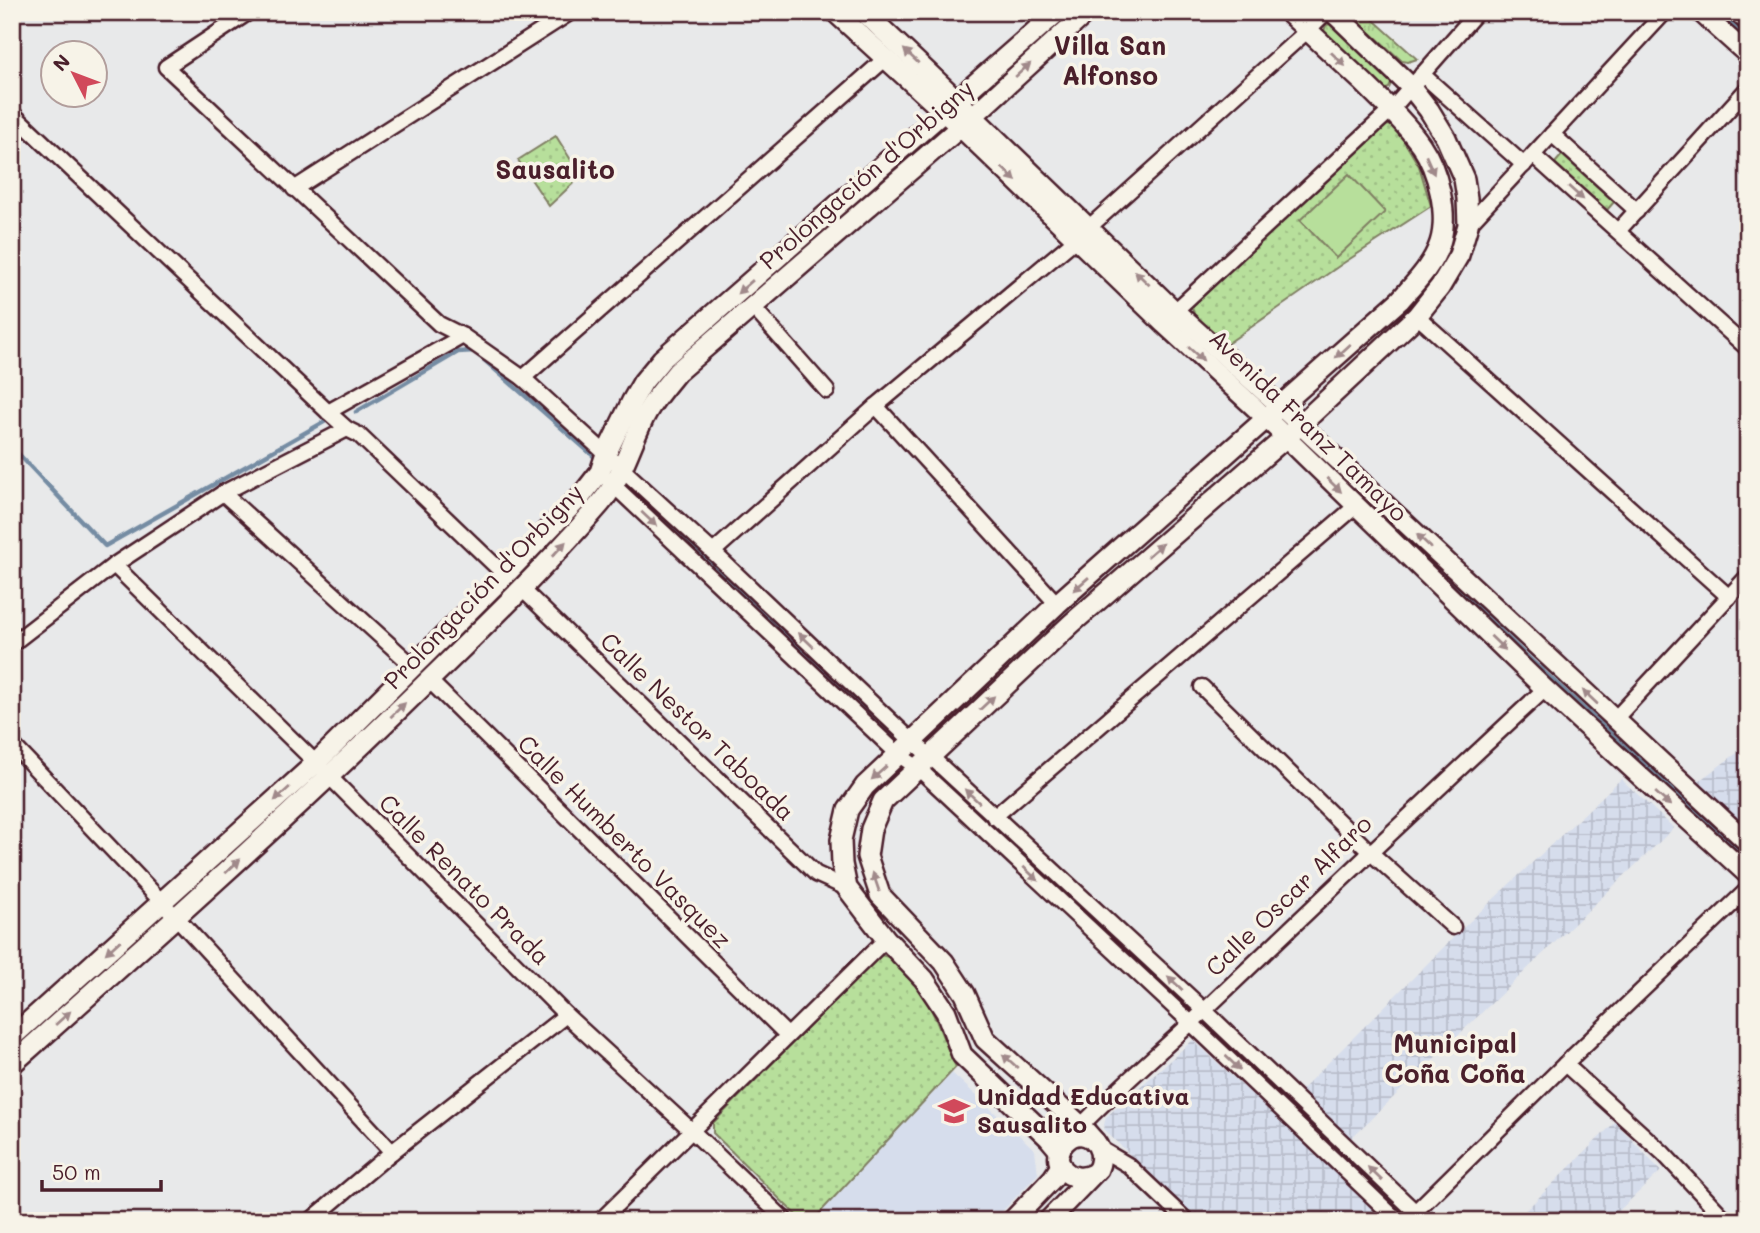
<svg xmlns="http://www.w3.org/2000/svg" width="1760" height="1233" font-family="Mali,sans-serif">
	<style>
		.built { fill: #d6ddec }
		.industrial { fill: url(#industrial-grid) }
		.grass { fill: url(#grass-tufts); stroke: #807f63; stroke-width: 2 }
		.park { fill: url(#park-dots); stroke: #807f63; stroke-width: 2 }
		.pitch { fill: #b7df9b; stroke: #807f63; stroke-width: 2 }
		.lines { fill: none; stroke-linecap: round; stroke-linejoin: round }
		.stream { stroke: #758ca3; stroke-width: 4.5 }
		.minor-casing { stroke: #4a1f2b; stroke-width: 19 }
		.tertiary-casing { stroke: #4a1f2b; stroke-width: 23 }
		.secondary-casing { stroke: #4a1f2b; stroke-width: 24 }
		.minor { stroke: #f7f3e8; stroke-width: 14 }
		.tertiary { stroke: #f7f3e8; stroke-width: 18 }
		.secondary { stroke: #f7f3e8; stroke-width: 19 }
		.oneway { fill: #a0898a }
		.labels { text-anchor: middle; stroke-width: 7; stroke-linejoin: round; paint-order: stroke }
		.street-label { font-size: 24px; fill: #4a1f2b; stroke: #f7f3e8 }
		.poi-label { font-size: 24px; font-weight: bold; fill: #4a1f2b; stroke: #f7f3e8; text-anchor: start }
		.neighbourhood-label { font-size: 26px; font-weight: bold; fill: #4a1f2b; stroke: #f7f3e8 }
	</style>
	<defs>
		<pattern id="industrial-grid" width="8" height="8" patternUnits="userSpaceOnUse" patternTransform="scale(1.75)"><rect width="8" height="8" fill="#d6ddec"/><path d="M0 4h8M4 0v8" fill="none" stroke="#b9bdcb"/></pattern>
		<pattern id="grass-tufts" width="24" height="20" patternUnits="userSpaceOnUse" patternTransform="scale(1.75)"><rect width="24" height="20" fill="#b7df9b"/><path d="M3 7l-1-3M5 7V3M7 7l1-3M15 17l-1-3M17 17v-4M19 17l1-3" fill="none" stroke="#9fbf86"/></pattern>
		<pattern id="park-dots" width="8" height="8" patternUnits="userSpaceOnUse" patternTransform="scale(1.75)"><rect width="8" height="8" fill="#b7df9b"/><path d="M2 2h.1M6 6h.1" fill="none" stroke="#9fbf86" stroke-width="1.8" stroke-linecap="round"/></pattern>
	</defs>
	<rect width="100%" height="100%" fill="#e8e9ea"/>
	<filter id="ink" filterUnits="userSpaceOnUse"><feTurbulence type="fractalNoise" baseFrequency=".0143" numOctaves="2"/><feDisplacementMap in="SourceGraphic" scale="14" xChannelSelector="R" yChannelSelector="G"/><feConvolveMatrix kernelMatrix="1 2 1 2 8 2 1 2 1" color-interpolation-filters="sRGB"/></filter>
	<g filter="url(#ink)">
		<path class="built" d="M952,1073L1035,1150L1038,1174L993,1221L812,1220Z"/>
		<g class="industrial">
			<path d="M1748,745V830L1696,783Z"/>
			<path d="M1621,779L1674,828L1349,1140L1299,1092L1465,926Z"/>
			<path d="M1193,1040L1388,1221H1200L1103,1129L1106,1117Z"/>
			<path d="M1615,1122L1661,1171L1608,1221H1515Z"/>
		</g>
		<g class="grass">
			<path d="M1348,12H1365L1417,59L1408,62L1402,61Z"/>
			<path d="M1331,24L1336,25L1392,82L1389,88L1384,90L1323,34L1326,25Z"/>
		</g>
		<g class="park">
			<path d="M1385,125L1395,126L1419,166L1431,206L1342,264L1224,346C1212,335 1192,322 1192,305Z"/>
			<path d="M556,136L581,176L549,206L518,160Z"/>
			<path d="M1562,155L1614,202L1607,210L1555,163Z"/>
			<path d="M880,955C892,957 894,960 903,969C933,997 938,1032 956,1067L812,1221H802L713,1133V1123Z"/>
		</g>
		<path class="pitch" d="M1349,174L1385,212L1336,258L1300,220Z"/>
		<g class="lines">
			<g class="stream">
				<path d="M1718,12L1748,39"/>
				<path d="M356,412L458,352L474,351L597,459"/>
				<path d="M1303,441L1534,663L1748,859"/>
				<path d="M12,447L105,546L324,422"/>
				<path d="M626,485L898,740"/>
				<path d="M1108,930L1191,1008"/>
				<path d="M1227,1042L1410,1221"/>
			</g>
			<defs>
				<g id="minor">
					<path d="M249,12L166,67L439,324L463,336L523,378L713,552L913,742L930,756L1204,1010L1425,1221"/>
					<path d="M1422,74L1524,165"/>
					<path d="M12,113L328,412L347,429L359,435L505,575"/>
					<path d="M1552,134L1637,211"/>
					<path d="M1533,155L1748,349"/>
					<path d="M294,189L571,12"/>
					<path d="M1468,225L1665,12"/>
					<path d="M1618,231L1748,88"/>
					<path d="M752,306L827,391"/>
					<path d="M1417,316L1729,597"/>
					<path d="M1168,319L1175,311L1391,110L1477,12"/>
					<path d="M523,378L885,59"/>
					<path d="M876,406L1057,604"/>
					<path d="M328,412L463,336"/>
					<path d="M608,480L899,755L918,768L1191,1023L1398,1221"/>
					<path d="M223,493L413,666"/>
					<path d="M713,552L876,406L1076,239L1308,30L1326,12"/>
					<path d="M114,565L316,763L566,1015L691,1130L786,1221"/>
					<path d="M522,589L816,874L847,888"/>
					<path d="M12,644L114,565L223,493L347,429"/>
					<path d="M429,680L787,1035"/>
					<path d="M1202,687L1370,852L1453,927"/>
					<path d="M1614,720L1748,576"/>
					<path d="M12,744L177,918L392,1152"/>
					<path d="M994,817L1356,506"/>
					<path d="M1565,1064L1663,1153L1727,1221"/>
					<path d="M1076,1131C1118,1087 1164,1049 1208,1007C1320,900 1432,794 1545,689"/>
					<path d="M1099,1148L1128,1165L1187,1221"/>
					<path d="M1415,1212L1565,1064L1748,889"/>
					<path d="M310,1221L392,1152L566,1015"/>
					<path d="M600,1221L886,939"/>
				</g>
				<g id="tertiary">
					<path d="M1700,12L1748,55"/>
					<path d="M973,116L1175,311L1281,407L1748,843"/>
					<path d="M960,127L1164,324L1267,419L1545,689L1748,875"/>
				</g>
				<g id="secondary">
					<path d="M835,12L953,120"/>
					<path d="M864,12L965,108"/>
					<path d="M1738,12L1748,21"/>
					<path d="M12,1037L316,763L505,575L582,495L600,472L606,454L632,401L643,382L662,359L1057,12"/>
					<path d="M12,1064C150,941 287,819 419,690C481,630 543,570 600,504C620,481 628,452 641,424C649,405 664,388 677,372L973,116L1087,12"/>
					<path d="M1095,1142L1081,1126L985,1039L965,994L944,962L880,895L867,856L871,829L883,801L1071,624L1300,425L1417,316L1440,287L1459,255L1468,225L1467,198L1464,179L1446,138L1429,110L1411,87L1333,12"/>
					<path d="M1060,1151L1049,1138L962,1055L946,1012L924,979L886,939L847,888L842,864L841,840L848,810L865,786L1057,604L1400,300C1415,283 1433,265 1440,243C1449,214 1438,170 1421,145C1405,122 1383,102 1363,82C1338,59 1313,35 1288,12"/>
					<path d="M1012,1221L1053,1178L1061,1166"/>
					<path d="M1048,1221L1098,1169C1109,1145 1083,1123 1065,1142C1047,1162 1070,1186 1093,1174"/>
				</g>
			</defs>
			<use href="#minor" class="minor-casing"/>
			<use href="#tertiary" class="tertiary-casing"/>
			<use href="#secondary" class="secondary-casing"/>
			<use href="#minor" class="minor"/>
			<use href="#tertiary" class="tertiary"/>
			<use href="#secondary" class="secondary"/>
		</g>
		<defs><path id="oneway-solid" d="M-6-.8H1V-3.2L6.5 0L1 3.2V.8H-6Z" transform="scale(1.75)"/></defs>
		<g class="oneway">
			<use href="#oneway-solid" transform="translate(911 56) rotate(-137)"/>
			<use href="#oneway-solid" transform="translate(1338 59) rotate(44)"/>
			<use href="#oneway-solid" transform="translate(1023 70) rotate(-42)"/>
			<use href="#oneway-solid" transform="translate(1430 165) rotate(66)"/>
			<use href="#oneway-solid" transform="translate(1009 174) rotate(44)"/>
			<use href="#oneway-solid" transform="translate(1576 193) rotate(42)"/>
			<use href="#oneway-solid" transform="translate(1142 278) rotate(-136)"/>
			<use href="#oneway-solid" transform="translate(745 287) rotate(139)"/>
			<use href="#oneway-solid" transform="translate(1343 351) rotate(138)"/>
			<use href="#oneway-solid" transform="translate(1196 354) rotate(42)"/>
			<use href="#oneway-solid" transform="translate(1334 485) rotate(44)"/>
			<use href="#oneway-solid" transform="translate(649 519) rotate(43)"/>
			<use href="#oneway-solid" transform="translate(1424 541) rotate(-137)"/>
			<use href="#oneway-solid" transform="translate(559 549) rotate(-47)"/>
			<use href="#oneway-solid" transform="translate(1155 550) rotate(-41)"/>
			<use href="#oneway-solid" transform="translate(1081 584) rotate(139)"/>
			<use href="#oneway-solid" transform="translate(806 640) rotate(-136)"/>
			<use href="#oneway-solid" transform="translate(1498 643) rotate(44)"/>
			<use href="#oneway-solid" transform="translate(1590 697) rotate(-137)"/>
			<use href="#oneway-solid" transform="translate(987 703) rotate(-43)"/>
			<use href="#oneway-solid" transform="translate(398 710) rotate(-44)"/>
			<use href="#oneway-solid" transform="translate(879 773) rotate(138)"/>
			<use href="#oneway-solid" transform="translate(282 794) rotate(138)"/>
			<use href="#oneway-solid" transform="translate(972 796) rotate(-137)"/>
			<use href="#oneway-solid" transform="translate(1663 799) rotate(42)"/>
			<use href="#oneway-solid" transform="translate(233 866) rotate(-43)"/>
			<use href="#oneway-solid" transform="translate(1031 874) rotate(43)"/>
			<use href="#oneway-solid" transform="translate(876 882) rotate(-109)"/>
			<use href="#oneway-solid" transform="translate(113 947) rotate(138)"/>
			<use href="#oneway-solid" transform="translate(1175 983) rotate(-137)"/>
			<use href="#oneway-solid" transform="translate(63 1018) rotate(-42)"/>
			<use href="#oneway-solid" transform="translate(1010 1061) rotate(-138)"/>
			<use href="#oneway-solid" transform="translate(1233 1063) rotate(44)"/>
			<use href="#oneway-solid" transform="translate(1375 1174) rotate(-136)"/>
		</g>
	</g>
	<defs>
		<symbol id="school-bare" viewBox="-9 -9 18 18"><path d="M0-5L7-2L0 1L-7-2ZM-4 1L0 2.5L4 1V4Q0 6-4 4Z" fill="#d1495b" stroke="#f7f3e8" stroke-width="2.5" paint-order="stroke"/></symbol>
	</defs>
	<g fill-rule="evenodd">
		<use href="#school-bare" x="932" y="1089" width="44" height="44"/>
	</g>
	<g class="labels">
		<g class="street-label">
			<text transform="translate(867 175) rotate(-41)" y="8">Prolongación d'Orbigny</text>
			<text transform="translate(1308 426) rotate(44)" y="8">Avenida Franz Tamayo</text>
			<text transform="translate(484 587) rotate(-46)" y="8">Prolongación d'Orbigny</text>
			<text transform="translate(697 727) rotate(44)" y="8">Calle Nestor Taboada</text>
			<text transform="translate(624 842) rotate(45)" y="8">Calle Humberto Vasquez</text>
			<text transform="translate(464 880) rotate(45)" y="8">Calle Renato Prada</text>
			<text transform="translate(1289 896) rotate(-44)" y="8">Calle Oscar Alfaro</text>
		</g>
		<g class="poi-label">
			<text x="977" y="1105">Unidad Educativa<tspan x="977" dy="28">Sausalito</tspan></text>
		</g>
		<g class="neighbourhood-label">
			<text x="1110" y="55">Villa San<tspan x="1110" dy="30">Alfonso</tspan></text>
			<text x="555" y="179">Sausalito</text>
			<text x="1455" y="1053">Municipal<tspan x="1455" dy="30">Coña Coña</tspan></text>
		</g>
	</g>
	<rect width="1760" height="1233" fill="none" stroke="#f7f3e8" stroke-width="42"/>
	<rect x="21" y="21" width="1718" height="1191" fill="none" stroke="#4a1f2b" stroke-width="2.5" filter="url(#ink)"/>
	<g transform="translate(74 74) rotate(312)"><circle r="33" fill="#f7f3e8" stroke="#b29e9c" stroke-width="2"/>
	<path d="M0-5L12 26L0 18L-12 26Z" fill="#d1495b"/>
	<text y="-10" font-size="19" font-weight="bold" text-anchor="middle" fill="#4a1f2b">N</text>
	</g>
	<path d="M42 1180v10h119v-10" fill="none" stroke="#4a1f2b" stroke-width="3.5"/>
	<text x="52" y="1180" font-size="21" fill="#4a1f2b" stroke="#f7f3e8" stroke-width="5" paint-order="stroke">50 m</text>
</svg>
